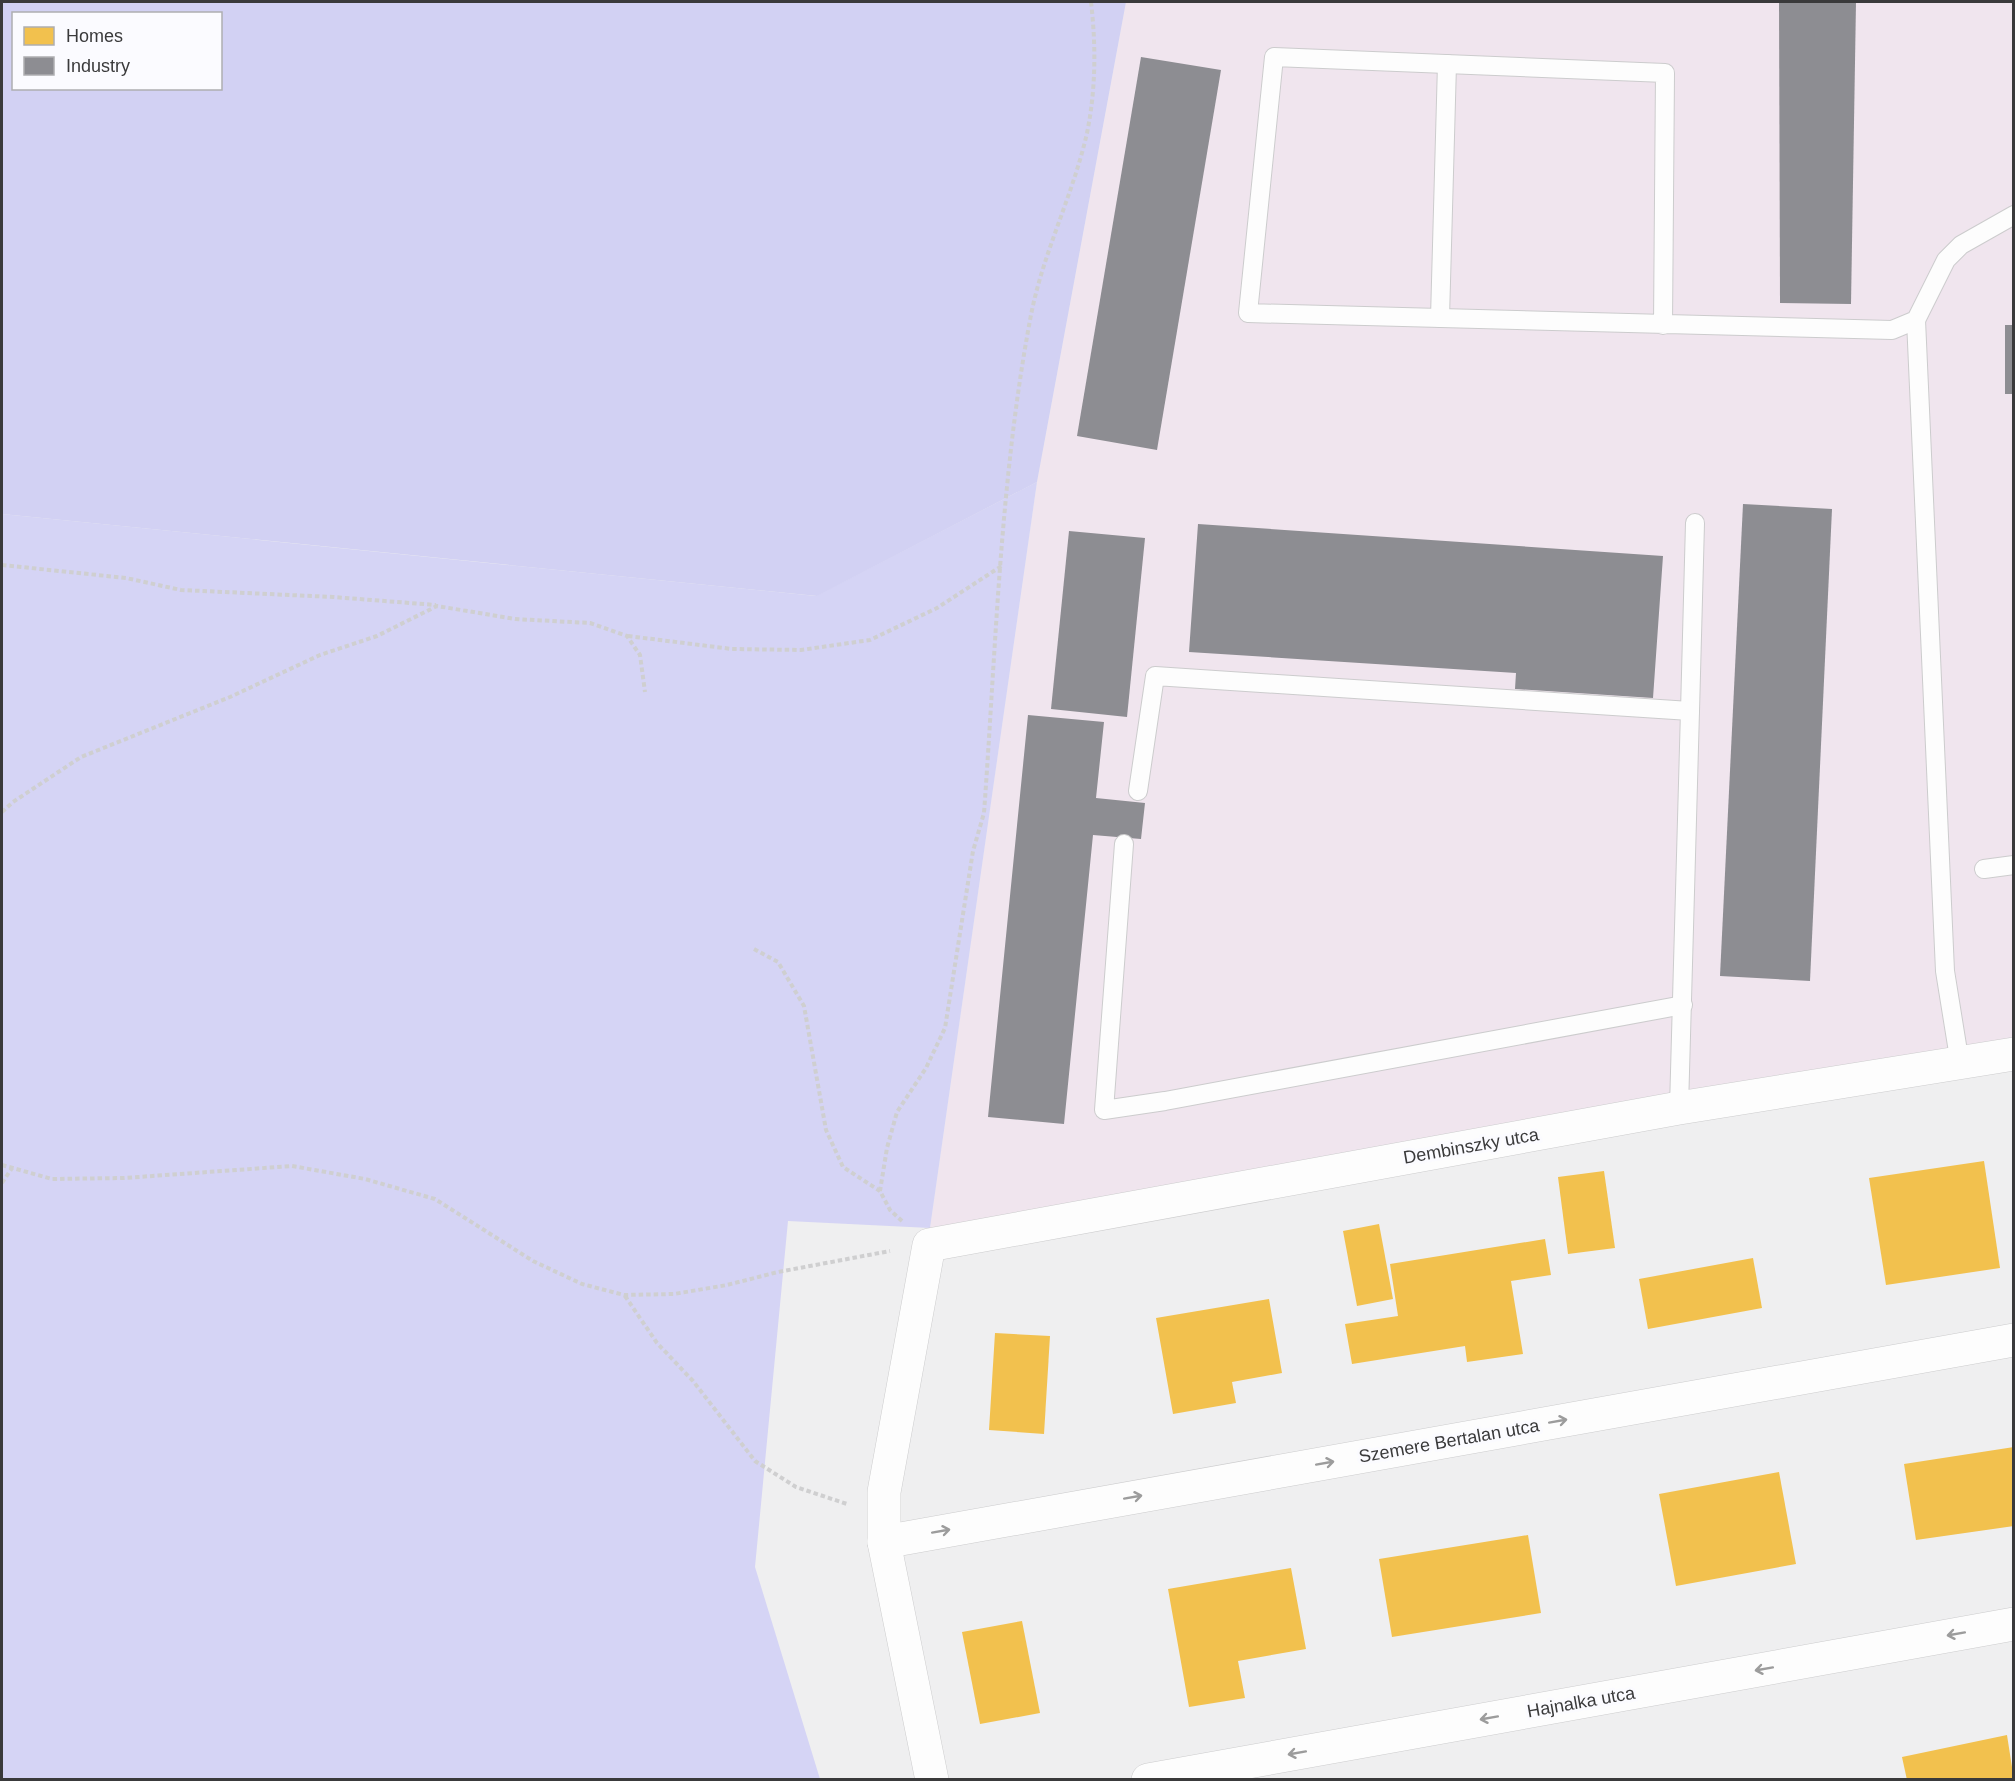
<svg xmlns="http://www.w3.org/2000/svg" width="2015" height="1781" font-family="Arial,sans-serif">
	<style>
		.industrial { fill: #f0e5ee }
		.green { fill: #d5d4f5 }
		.forest { fill: #d2d1f3; fill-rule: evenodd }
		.homes { fill: #f2c14e }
		.industry { fill: #8d8d92 }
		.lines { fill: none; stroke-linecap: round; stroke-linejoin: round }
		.lane-casing { stroke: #cccccd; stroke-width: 20 }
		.street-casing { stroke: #cccccd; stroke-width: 34 }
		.path { stroke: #cfcfd0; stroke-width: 4; stroke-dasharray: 4.5 3; stroke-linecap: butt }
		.lane { stroke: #fdfdfd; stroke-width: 18 }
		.street { stroke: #fdfdfd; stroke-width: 33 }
		.oneway { stroke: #9c9c9c }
		.labels { text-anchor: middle; stroke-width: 6; stroke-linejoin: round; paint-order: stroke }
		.street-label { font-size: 18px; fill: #3a3a3b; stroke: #fbfbff }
	</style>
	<rect width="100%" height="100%" fill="#efeff0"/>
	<path class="industrial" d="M1126,2H2013V1055L930,1228L1037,482Z"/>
	<path class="green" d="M1037,482L930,1228L788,1221L755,1567L820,1779H2V514L816,596Z"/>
	<path class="forest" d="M2,2H1126L1037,482L817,596L2,514ZM14,14H220V88H14Z"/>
	<g class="homes">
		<path d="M1984,1161L2000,1268L1886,1285L1869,1178Z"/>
		<path d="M1604,1171L1615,1248L1568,1254L1558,1177Z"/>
		<path d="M1379,1224L1393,1299L1357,1306L1343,1231Z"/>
		<path d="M1545,1239L1551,1275L1511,1281L1523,1354L1467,1362L1465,1346L1352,1364L1345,1324L1398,1316L1390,1264Z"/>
		<path d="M1753,1258L1762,1308L1648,1329L1639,1279Z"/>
		<path d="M1269,1299L1282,1373L1232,1382L1236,1403L1173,1414L1156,1318Z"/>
		<path d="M995,1333L1050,1336L1044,1434L989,1430Z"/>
		<path d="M2014,1447V1526L1916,1540L1904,1464Z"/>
		<path d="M1779,1472L1796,1564L1676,1586L1659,1494Z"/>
		<path d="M1528,1535L1541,1613L1392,1637L1379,1559Z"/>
		<path d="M1291,1568L1306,1649L1238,1661L1245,1698L1189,1707L1168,1589Z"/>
		<path d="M1022,1621L1040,1713L980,1724L962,1632Z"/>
		<path d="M2007,1735L2014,1780H1907L1902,1757Z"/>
	</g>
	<g class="industry">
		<path d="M1779,2H1856L1851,304L1780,303Z"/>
		<path d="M1141,57L1221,70L1157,450L1077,436Z"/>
		<rect x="2005" y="325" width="9" height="69"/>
		<path d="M1743,504L1832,509L1810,981L1720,976Z"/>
		<path d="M1198,524L1663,556L1653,698L1515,689L1516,673L1189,652Z"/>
		<path d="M1069,531L1145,538L1127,717L1051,709Z"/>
		<path d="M1028,715L1104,722L1096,798L1145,803L1141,839L1093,835L1064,1124L988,1117Z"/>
	</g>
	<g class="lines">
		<defs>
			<g id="lane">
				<path d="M1440,318L1447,64"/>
				<path d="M1916,320L1945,971L1960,1064"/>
				<path d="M1663,325L1665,73L1274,57L1248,313L1892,330L1916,320L1946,260L1961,245L2014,215"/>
				<path d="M1690,711L1695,523"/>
				<path d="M1138,791L1155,676L1690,711L1679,1108"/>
				<path d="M1124,844L1104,1110L1165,1101L1683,1005"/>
				<path d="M1984,869L2014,865"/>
			</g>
			<g id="street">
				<path d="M884,1542L2014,1340"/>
				<path d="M932,1780L884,1542V1492L929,1245L1679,1108L2014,1054"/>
				<path d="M1148,1780L2014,1624"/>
			</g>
		</defs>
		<use href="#lane" class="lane-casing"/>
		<use href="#street" class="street-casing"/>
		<g class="path">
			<path d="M2,565L126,578L181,590L333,597L436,605"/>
			<path d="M628,636L732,649L801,650L870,640L937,608L1003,565"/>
			<path d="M2,812L13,802L81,757L230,697L320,655L377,636L437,606L515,619L590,623L627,636L640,655L645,692"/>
			<path d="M754,949L778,962L804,1006L826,1130L843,1167L880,1191"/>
			<path d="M2,1165L52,1179L124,1178L292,1166L365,1179L435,1199L533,1261L582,1284L624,1295L674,1294L727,1285L778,1272L890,1251"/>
			<path d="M2,1183L12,1168"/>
			<path d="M902,1221L890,1210L880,1191L887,1148L897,1112L926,1068L945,1028L973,851L984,813C996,648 1000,477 1031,315C1043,253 1073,195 1087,133C1096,89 1096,45 1091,2"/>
			<path d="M625,1296L657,1343L693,1381L755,1461L796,1487L847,1504"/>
		</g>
		<use href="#lane" class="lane"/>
		<use href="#street" class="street"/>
	</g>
	<defs><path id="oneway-shaft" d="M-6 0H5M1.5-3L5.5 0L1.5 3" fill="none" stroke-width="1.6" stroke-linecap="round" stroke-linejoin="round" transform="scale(1.5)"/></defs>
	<g class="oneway">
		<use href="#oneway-shaft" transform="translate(1558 1421) rotate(-10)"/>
		<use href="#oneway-shaft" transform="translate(1325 1463) rotate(-10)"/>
		<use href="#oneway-shaft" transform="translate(1133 1497) rotate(-10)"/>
		<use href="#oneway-shaft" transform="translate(941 1531) rotate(-10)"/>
		<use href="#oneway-shaft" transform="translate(1956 1634) rotate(170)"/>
		<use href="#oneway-shaft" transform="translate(1764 1669) rotate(170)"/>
		<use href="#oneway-shaft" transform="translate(1489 1718) rotate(170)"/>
		<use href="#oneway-shaft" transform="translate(1297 1753) rotate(170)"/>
	</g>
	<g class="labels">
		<g class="street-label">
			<text transform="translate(1471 1146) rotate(-10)" y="6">Dembinszky utca</text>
			<text transform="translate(1449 1441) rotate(-10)" y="6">Szemere Bertalan utca</text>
			<text transform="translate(1581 1702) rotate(-10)" y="6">Hajnalka utca</text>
		</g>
	</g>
	<rect width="2015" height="1781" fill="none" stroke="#3a3a3b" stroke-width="6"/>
	<rect x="12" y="12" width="210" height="78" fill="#fbfbff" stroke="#aeaeb1" stroke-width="1.5"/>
	<rect x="24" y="27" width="30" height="18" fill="#f2c14e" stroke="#aeaeb1" stroke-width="1.5"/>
	<text x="66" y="42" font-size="18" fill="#3a3a3b">Homes</text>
	<rect x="24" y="57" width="30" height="18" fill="#8d8d92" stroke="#aeaeb1" stroke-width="1.5"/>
	<text x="66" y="72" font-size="18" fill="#3a3a3b">Industry</text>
</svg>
